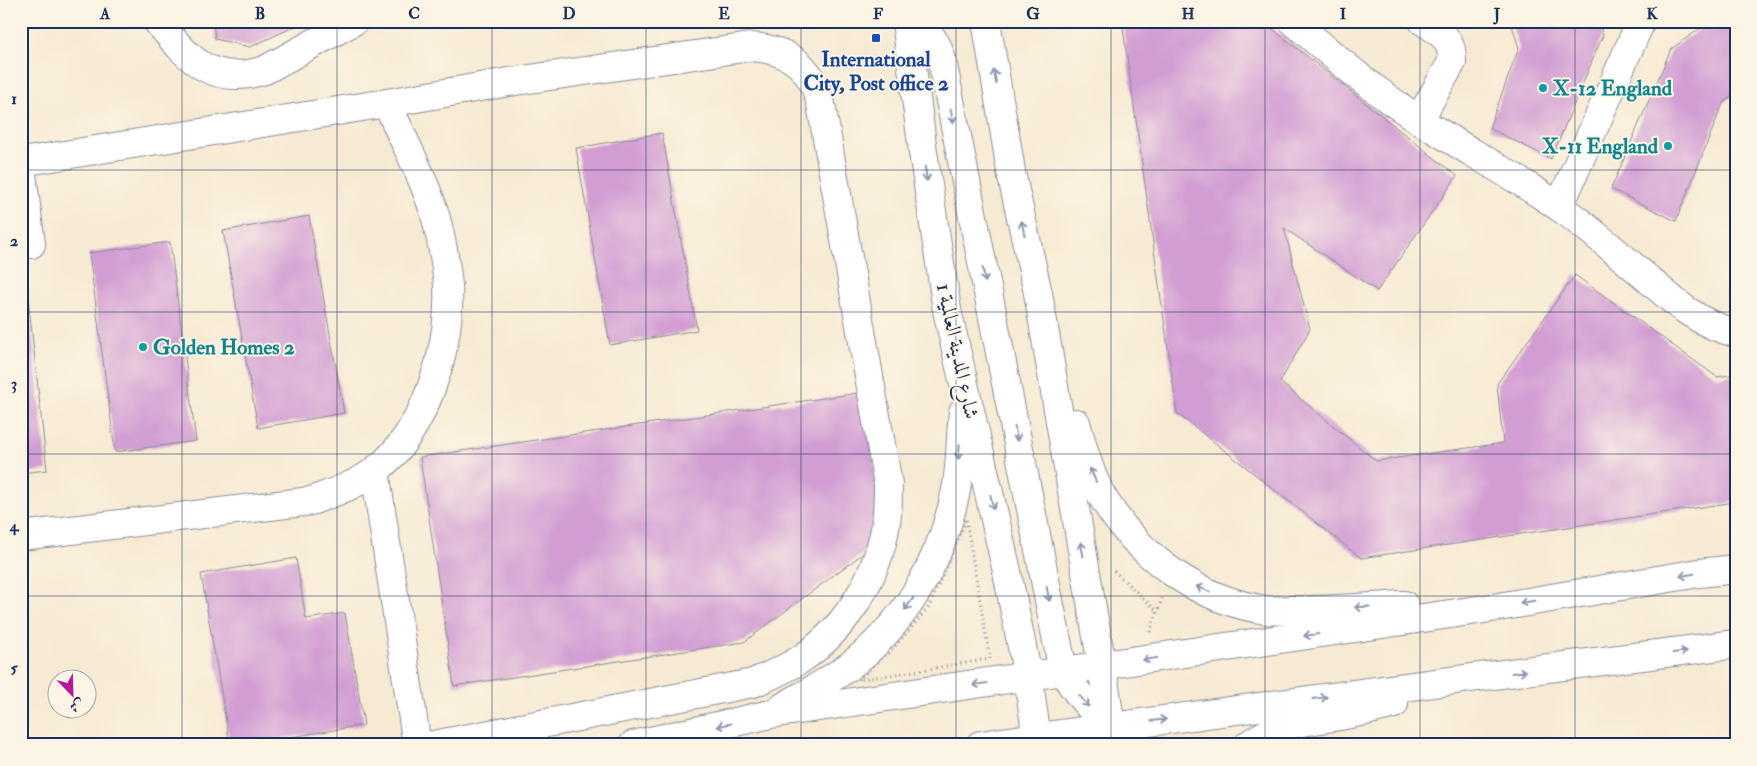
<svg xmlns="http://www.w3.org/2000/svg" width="1757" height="766" font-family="'IM FELL Double Pica',Amiri,serif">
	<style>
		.building { fill: #d29dd3 }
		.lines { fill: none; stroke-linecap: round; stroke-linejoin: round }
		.minor-casing { stroke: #898c98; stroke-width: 30 }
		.path { stroke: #898c98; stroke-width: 3; stroke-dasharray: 1 4; stroke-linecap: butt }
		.minor { stroke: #fff; stroke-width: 28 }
		.oneway { stroke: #8d97ae }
		.grid { fill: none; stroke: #1b2f5e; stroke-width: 1; stroke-opacity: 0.55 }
		.transit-dot { fill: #1a4fb4; stroke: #fcf5e5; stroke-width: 2 }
		.culture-dot { fill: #0f9aa8; stroke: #fcf5e5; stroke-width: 2 }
		.labels { text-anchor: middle; stroke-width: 4; stroke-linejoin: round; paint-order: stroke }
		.transit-label { font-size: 21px; font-weight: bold; fill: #164399; stroke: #fcf5e5 }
		.culture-label { font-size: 21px; font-weight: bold; fill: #0d838f; stroke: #fcf5e5; text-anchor: start }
		.street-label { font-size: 21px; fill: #1b2f5e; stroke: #fcf5e5 }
		.neatline { fill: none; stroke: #1b2f5e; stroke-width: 2 }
		.grid-label { font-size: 16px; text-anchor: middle; font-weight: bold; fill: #1b2f5e }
	</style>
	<rect width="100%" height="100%" fill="#fcf5e5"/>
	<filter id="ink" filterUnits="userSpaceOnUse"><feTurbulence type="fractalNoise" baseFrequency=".02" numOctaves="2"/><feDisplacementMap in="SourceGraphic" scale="10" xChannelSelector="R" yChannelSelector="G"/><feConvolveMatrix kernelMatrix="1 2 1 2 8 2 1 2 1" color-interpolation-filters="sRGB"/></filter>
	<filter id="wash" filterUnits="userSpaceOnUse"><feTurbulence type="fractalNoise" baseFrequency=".0096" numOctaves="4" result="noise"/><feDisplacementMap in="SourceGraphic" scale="20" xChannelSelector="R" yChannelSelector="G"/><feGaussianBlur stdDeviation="1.12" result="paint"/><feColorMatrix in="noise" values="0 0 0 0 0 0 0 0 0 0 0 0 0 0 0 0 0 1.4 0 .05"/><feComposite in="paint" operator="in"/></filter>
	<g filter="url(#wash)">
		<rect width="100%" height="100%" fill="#f7ead3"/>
		<g id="blocks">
			<g class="building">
				<path d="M213,21H307L250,47L215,39Z"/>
				<path d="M1122,21H1263L1457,176L1377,291L1284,228L1310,329L1280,382L1376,461L1503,443L1497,384L1575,275L1717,377L1736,374V490H1734L1735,502L1361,558L1177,413Z"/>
				<path d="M1505,21H1598L1603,35L1551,159L1489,128L1519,48L1512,25Z"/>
				<path d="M1711,21H1736V93L1723,103L1676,221L1611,189L1671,49Z"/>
				<path d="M662,133L697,330L610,345L576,148Z"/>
				<path d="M309,216L344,413L258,428L223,231Z"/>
				<path d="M170,242L196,441L115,452L89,253Z"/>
				<path d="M21,252H23L47,470L21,473Z"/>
				<path d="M865,392L879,500L869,549L744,642L454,686L420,457Z"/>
				<path d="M296,558L306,619L345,613L364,725L243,745H230L201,574Z"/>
			</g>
		</g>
	</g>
	<g filter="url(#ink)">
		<use href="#blocks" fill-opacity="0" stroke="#898c98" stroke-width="1"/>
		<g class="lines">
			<defs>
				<g id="minor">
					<path d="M157,21C189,59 211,87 265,70L354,21"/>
					<path d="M906,21L923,152L947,310L1006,567L1028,677L1038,745"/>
					<path d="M921,21L937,46L942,60L1063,671C1076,693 1091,711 1110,726"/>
					<path d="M986,21L1012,177L1038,293L1102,666L1112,734"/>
					<path d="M1293,21C1333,56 1375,92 1421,121C1466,150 1515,176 1559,207C1590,228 1618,254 1647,278C1674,302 1700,325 1736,333"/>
					<path d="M1419,120L1452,62C1453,39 1441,33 1423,21"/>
					<path d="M21,162L387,103L509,82L750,47C789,49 811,66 821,104L888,484C888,501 888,517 884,534C874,583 843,631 801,659C786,669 769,676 753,683L433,745"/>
					<path d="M21,167L31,244"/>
					<path d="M1559,207L1641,21"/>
					<path d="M1076,423C1083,448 1090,475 1103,498C1138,556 1199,601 1267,610C1276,611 1285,610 1294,610C1330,611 1367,607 1404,605"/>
					<path d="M375,471L417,745"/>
					<path d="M21,536L311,501C332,493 357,485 376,470C426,431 451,347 448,285C446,264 442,243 437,222C427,183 403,140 387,103"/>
					<path d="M783,707C805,694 828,682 848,667C904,625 940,564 955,495C961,469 960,439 963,412"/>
					<path d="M633,745L771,714L1498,607L1699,573L1736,569"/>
					<path d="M980,745L1471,678L1736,644"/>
					<path d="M1248,745C1278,723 1305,721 1340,716C1358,713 1376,709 1394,704"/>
				</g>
			</defs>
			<use href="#minor" class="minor-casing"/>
			<g class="path">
				<path d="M966,520L990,659L858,680L889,653L929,607Z"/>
				<path d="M1114,571L1157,611"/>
				<path d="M1150,632L1163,596"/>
			</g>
			<use href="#minor" class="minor"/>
		</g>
		<defs><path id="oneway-shaft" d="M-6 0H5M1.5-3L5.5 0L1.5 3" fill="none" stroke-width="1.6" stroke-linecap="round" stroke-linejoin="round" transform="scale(1.25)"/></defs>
		<g class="oneway">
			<use href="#oneway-shaft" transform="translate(995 77) rotate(-100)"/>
			<use href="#oneway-shaft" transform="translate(952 116) rotate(79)"/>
			<use href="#oneway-shaft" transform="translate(926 174) rotate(81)"/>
			<use href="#oneway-shaft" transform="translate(1023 228) rotate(-102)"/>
			<use href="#oneway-shaft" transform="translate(984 275) rotate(79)"/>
			<use href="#oneway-shaft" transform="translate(1016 434) rotate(79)"/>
			<use href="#oneway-shaft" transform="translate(959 452) rotate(95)"/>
			<use href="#oneway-shaft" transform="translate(1093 475) rotate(-114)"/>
			<use href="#oneway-shaft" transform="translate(992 502) rotate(77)"/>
			<use href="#oneway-shaft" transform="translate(1082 549) rotate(-100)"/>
			<use href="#oneway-shaft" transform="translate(1687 575) rotate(170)"/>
			<use href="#oneway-shaft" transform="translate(1203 589) rotate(-157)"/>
			<use href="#oneway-shaft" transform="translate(1048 594) rotate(79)"/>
			<use href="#oneway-shaft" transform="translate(1527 602) rotate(170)"/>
			<use href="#oneway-shaft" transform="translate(909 604) rotate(125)"/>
			<use href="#oneway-shaft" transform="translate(1362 607) rotate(177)"/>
			<use href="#oneway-shaft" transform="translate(1311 635) rotate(172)"/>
			<use href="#oneway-shaft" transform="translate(1680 652) rotate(-7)"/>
			<use href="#oneway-shaft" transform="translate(1150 659) rotate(172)"/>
			<use href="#oneway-shaft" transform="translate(1519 672) rotate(-7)"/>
			<use href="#oneway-shaft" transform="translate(980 684) rotate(172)"/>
			<use href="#oneway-shaft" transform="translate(1320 698) rotate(-8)"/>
			<use href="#oneway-shaft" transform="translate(1084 701) rotate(49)"/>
			<use href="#oneway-shaft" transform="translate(1159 720) rotate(-7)"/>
			<use href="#oneway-shaft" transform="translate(724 725) rotate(168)"/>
		</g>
	</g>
	<path class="grid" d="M182,21V745M337,21V745M492,21V745M646,21V745M801,21V745M956,21V745M1111,21V745M1265,21V745M1420,21V745M1575,21V745M21,170H1736M21,312H1736M21,454H1736M21,596H1736"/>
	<rect class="transit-dot" x="871" y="33" width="10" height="10" rx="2.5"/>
	<g class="culture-dot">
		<circle cx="1543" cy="88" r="5"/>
		<circle cx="1668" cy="146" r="5"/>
		<circle cx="143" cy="347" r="5"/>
	</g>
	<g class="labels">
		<g class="transit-label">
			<text x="876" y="66">International<tspan x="876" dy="24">City, Post office 2</tspan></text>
		</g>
		<g class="culture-label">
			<text x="1553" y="95">X-12 England</text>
			<text x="1658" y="153" text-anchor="end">X-11 England</text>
			<text x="153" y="354">Golden Homes 2</text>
		</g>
		<g class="street-label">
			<text transform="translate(958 351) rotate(78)" y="7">شارع المدينة العالمية 1</text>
		</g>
	</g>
	<rect width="1757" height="766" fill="none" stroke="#fcf5e5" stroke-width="55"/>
	<g transform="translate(72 694) rotate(157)"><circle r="24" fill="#fcf5e5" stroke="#a2a6af"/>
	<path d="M0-4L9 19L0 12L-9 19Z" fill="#b5179e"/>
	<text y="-8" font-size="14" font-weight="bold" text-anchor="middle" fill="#1b2f5e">ش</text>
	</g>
	<rect x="28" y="28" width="1702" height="710" class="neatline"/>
	<g class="grid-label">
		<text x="105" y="19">A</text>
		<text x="260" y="19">B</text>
		<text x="414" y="19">C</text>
		<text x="569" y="19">D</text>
		<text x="724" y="19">E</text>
		<text x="878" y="19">F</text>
		<text x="1033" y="19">G</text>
		<text x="1188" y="19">H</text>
		<text x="1343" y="19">I</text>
		<text x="1497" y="19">J</text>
		<text x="1652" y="19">K</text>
		<text x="14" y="104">1</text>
		<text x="14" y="246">2</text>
		<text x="14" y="389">3</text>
		<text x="14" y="531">4</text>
		<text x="14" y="673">5</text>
	</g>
</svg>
